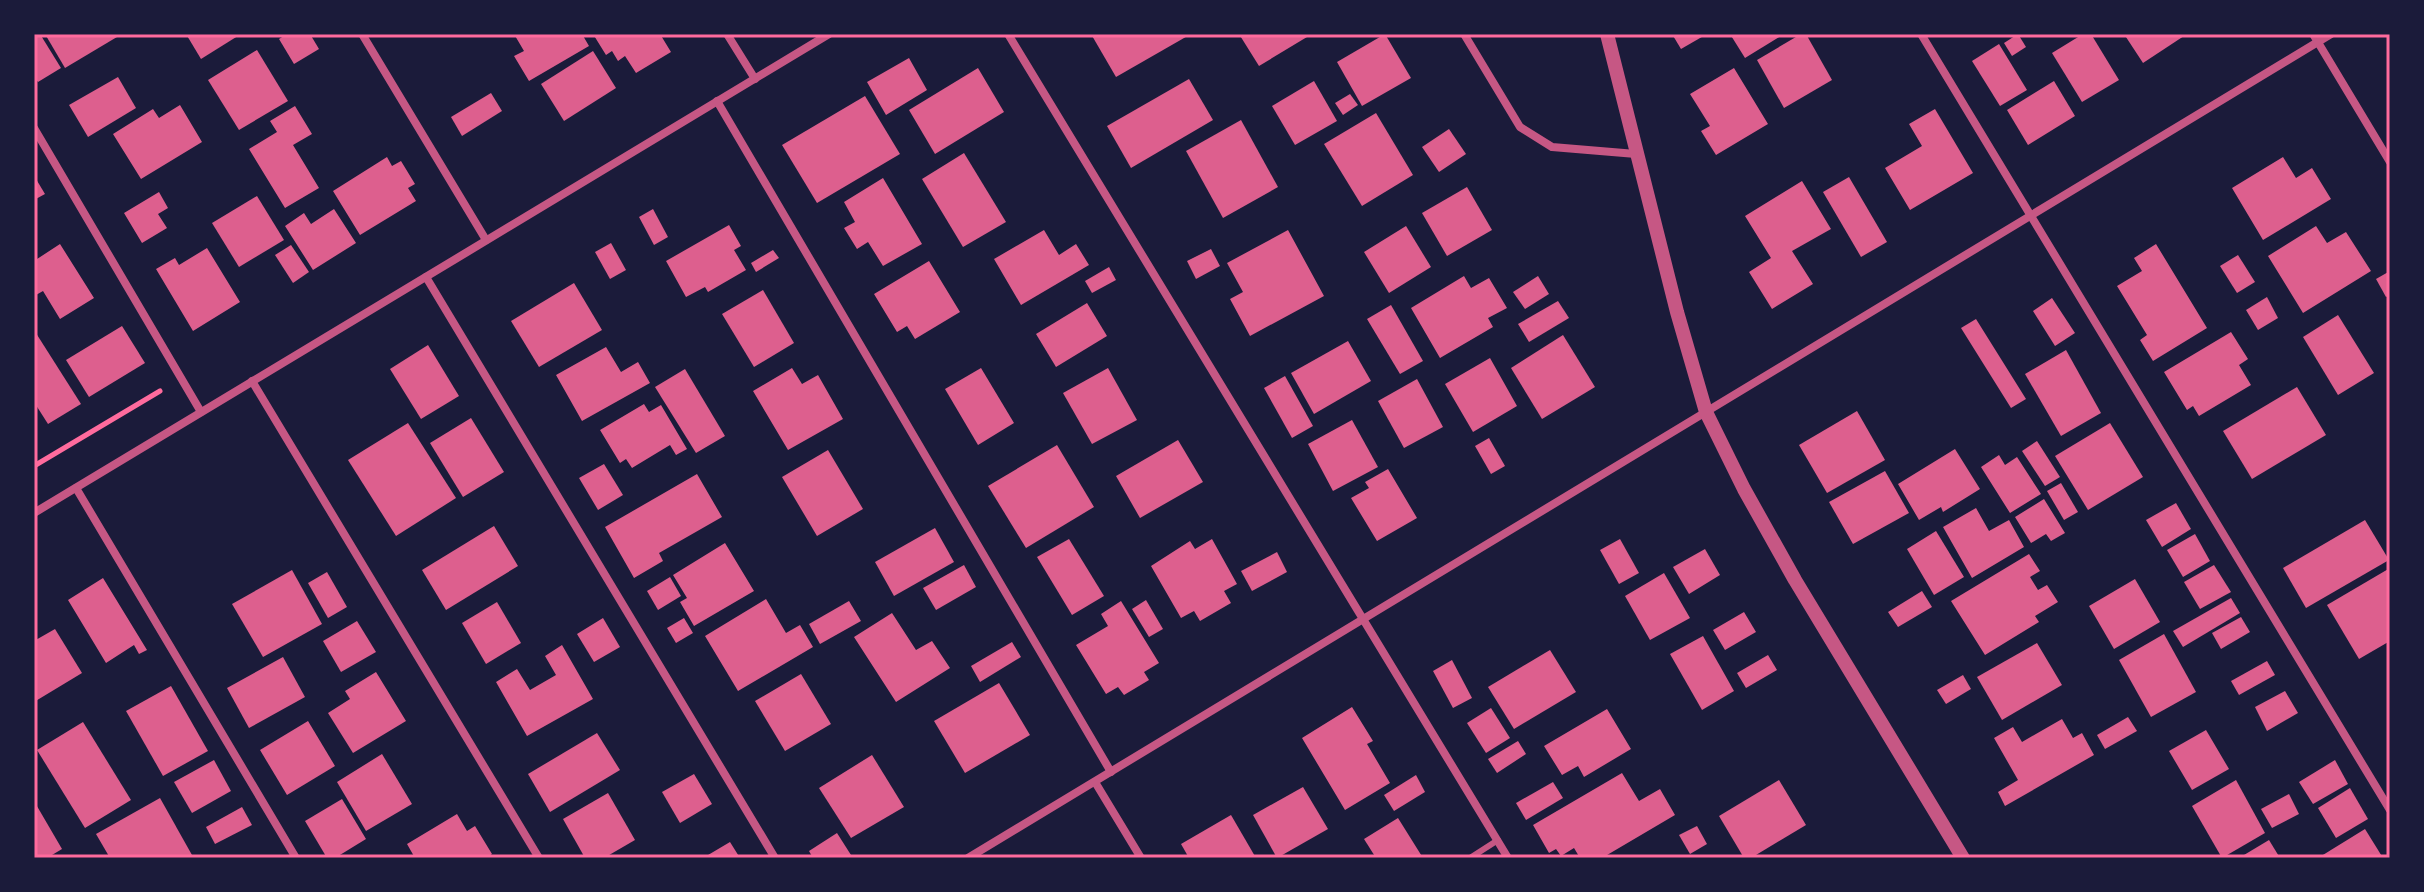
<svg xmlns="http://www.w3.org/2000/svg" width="2424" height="892" font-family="Barlow,sans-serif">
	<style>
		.building { fill: #dd5f8e }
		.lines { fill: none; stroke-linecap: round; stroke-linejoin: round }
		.path { stroke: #ff6b9d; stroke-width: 5 }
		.service { stroke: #c65784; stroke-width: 6 }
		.minor { stroke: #c65784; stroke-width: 8 }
		.tertiary { stroke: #c65784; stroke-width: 14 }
		.neatline { fill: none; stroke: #ff6b9d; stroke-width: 3 }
	</style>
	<rect width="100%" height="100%" fill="#1b1b3a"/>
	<g class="building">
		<path d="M40,34L61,68L38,82L34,76V35Z"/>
		<path d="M45,34H122L65,68Z"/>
		<path d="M186,34H241L201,59Z"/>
		<path d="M287,34H310L319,49L294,64L279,39Z"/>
		<path d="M514,34H582L589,46L529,81L514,56L524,51Z"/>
		<path d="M593,34H660L671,52L636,73L625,56L618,61L612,51L606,55Z"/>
		<path d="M1091,34H1191L1116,77Z"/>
		<path d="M1239,34H1312L1259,66Z"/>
		<path d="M1385,34L1411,78L1362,106L1337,62Z"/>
		<path d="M1672,34H1707L1681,49Z"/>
		<path d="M1730,34H1784L1745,58Z"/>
		<path d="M1801,34H1806L1832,80L1784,108L1757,60Z"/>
		<path d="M2018,34L2026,47L2012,56L2004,43Z"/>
		<path d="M2083,34H2091L2119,80L2082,102L2052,53Z"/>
		<path d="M2124,34H2187L2143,63Z"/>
		<path d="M1999,44L2027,90L2000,106L1972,61Z"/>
		<path d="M257,50L288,101L239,130L208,80Z"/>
		<path d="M593,51L616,88L564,121L541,84Z"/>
		<path d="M909,58L927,90L886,115L867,82Z"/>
		<path d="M978,68L1004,112L935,154L909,110Z"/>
		<path d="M1734,68L1768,124L1716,155L1701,131L1710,126L1690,94Z"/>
		<path d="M118,77L136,108L88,137L69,105Z"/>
		<path d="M1189,79L1213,120L1131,168L1107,126Z"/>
		<path d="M1314,81L1337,121L1295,145L1272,106Z"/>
		<path d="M2054,81L2075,116L2028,145L2007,110Z"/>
		<path d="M491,93L502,111L462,136L451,117Z"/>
		<path d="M1350,94L1358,105L1343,115L1335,103Z"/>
		<path d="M865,96L900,154L817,203L782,145Z"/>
		<path d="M180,105L202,142L141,179L113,134L153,109L159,118Z"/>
		<path d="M295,106L312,134L293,145L319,188L285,208L249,149L277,132L270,121Z"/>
		<path d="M1935,109L1973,173L1910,210L1885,168L1922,146L1909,124Z"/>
		<path d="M1376,113L1413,175L1362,206L1324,144Z"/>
		<path d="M1241,120L1278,187L1223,218L1186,151Z"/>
		<path d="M1449,129L1466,154L1439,172L1422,147Z"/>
		<path d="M964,153L1006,222L963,247L922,179Z"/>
		<path d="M387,157L392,166L401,161L415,184L408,188L416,201L360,235L333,191Z"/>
		<path d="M2283,157L2296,178L2312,168L2331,199L2263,240L2232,188Z"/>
		<path d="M1849,177L1887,242L1861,257L1823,192Z"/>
		<path d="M883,178L922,244L883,266L868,242L857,249L844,228L855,222L844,202Z"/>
		<path d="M36,179L45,194L34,200V180Z"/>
		<path d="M1802,181L1831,229L1792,251L1813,284L1772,309L1749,272L1771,258L1745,216Z"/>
		<path d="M1467,187L1492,230L1447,256L1422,213Z"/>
		<path d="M159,192L168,208L158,214L167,228L142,243L124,213Z"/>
		<path d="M257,196L284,240L239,267L212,223Z"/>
		<path d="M334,209L356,243L313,270L285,226L304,213L311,224Z"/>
		<path d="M653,209L668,237L654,245L639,217Z"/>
		<path d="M729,225L741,246L734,250L746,270L708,292L705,287L686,297L666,261Z"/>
		<path d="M1406,226L1431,267L1389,293L1364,252Z"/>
		<path d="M2316,226L2327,243L2346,232L2371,271L2303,313L2268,256Z"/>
		<path d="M1044,230L1059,255L1076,244L1089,265L1021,305L994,259Z"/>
		<path d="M1288,230L1324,296L1250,336L1230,299L1243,292L1227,263Z"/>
		<path d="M611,243L626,270L610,279L595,252Z"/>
		<path d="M60,244L94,298L60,319L43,291L36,295L34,292V261Z"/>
		<path d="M2156,244L2207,328L2153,361L2140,340L2147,335L2117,286L2142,271L2134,258Z"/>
		<path d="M291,245L309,272L293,283L275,255Z"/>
		<path d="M207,248L240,302L193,331L156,269L175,258L179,265Z"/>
		<path d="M1211,249L1220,266L1196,279L1187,261Z"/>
		<path d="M773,250L779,258L756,272L751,263Z"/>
		<path d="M2238,255L2255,282L2237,293L2220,266Z"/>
		<path d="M929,261L960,312L915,339L907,326L897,332L874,294Z"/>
		<path d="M1109,267L1116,280L1092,293L1085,281Z"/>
		<path d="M2390,271V295L2386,297L2376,279Z"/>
		<path d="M1464,276L1471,288L1489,278L1507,308L1488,318L1493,327L1440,358L1411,308Z"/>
		<path d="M1538,276L1549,294L1525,309L1513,292Z"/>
		<path d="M574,283L602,330L539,367L511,321Z"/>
		<path d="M763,290L794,343L754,367L722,314Z"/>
		<path d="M2267,297L2278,318L2258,330L2246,310Z"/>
		<path d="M2052,298L2075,333L2055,346L2033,311Z"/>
		<path d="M1558,301L1569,318L1529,342L1518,324Z"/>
		<path d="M1087,303L1107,336L1056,367L1036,334Z"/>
		<path d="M1391,305L1423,361L1400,374L1367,319Z"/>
		<path d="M2338,315L2374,373L2338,395L2303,337Z"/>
		<path d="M1976,319L2026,399L2011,408L1961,328Z"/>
		<path d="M122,326L145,363L89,397L66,360Z"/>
		<path d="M34,330L81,404L48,424L34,402Z"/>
		<path d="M2231,332L2248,359L2239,365L2251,385L2199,416L2193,406L2187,410L2164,372Z"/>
		<path d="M1563,335L1595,387L1542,419L1511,368Z"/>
		<path d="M1348,341L1371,381L1314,414L1291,373Z"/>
		<path d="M428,345L459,396L421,419L390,369Z"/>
		<path d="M606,347L621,372L638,362L650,383L582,421L556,375Z"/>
		<path d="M2066,350L2101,413L2061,436L2025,374Z"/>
		<path d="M1490,358L1517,406L1473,432L1445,384Z"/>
		<path d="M792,368L802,384L818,375L843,419L788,450L753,391Z"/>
		<path d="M981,368L1014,423L978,445L945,389Z"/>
		<path d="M1108,368L1137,420L1092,444L1063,393Z"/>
		<path d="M685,369L725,436L696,453L655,387Z"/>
		<path d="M1285,376L1313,426L1292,438L1264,388Z"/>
		<path d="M1417,379L1443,427L1404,448L1378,401Z"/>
		<path d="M2297,387L2326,435L2252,479L2223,431Z"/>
		<path d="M644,404L649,412L661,405L687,449L676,455L670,445L632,468L626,459L620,463L600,430Z"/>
		<path d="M1857,411L1885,460L1827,493L1799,445Z"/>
		<path d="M471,418L504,472L463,497L430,443Z"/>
		<path d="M1352,420L1378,467L1333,491L1308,444Z"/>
		<path d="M408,423L456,498L396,536L348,460Z"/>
		<path d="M2110,423L2143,477L2088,510L2055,456Z"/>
		<path d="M1489,438L1505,466L1491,474L1475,446Z"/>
		<path d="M1178,440L1203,482L1140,518L1116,476Z"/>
		<path d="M2037,441L2060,477L2045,486L2022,451Z"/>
		<path d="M1057,445L1094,507L1026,548L988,486Z"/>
		<path d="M1955,449L1980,489L1943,512L1941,507L1919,520L1898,484Z"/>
		<path d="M828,450L863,509L817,536L782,477Z"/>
		<path d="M1999,455L2005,465L2017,457L2041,494L2010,513L1981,467Z"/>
		<path d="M604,464L623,495L598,510L579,478Z"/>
		<path d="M1388,469L1417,518L1377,541L1351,498L1369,488L1365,482Z"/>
		<path d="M1885,471L1909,513L1853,544L1829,502Z"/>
		<path d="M697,474L722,517L659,553L663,561L634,578L605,527Z"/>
		<path d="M2061,483L2078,512L2064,520L2047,491Z"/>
		<path d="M2044,499L2065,533L2051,541L2046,534L2031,543L2015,517Z"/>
		<path d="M2176,503L2191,529L2162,547L2146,520Z"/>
		<path d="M1976,508L1989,531L2009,520L2024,547L1972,578L1943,527Z"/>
		<path d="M2365,520L2389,560L2306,608L2283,568Z"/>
		<path d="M494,526L518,566L446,610L422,570Z"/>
		<path d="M935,528L954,562L894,596L875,562Z"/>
		<path d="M1936,531L1964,577L1934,595L1907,549Z"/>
		<path d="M2195,534L2210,561L2183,577L2167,550Z"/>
		<path d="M1069,539L1104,596L1072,615L1037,557Z"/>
		<path d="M1212,539L1237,584L1224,591L1231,603L1200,621L1194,611L1181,618L1151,566L1190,541L1195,549Z"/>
		<path d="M1620,539L1639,573L1619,584L1600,550Z"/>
		<path d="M725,543L754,591L694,626L680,602L687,598L673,575Z"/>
		<path d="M1705,549L1720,575L1689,594L1673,567Z"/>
		<path d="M1277,552L1287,572L1252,591L1241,571Z"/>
		<path d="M2029,554L2040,571L2030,577L2038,590L2047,585L2058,602L2035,616L2039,622L1985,655L1951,601Z"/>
		<path d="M964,565L976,587L936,610L923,588Z"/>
		<path d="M2214,565L2231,592L2200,609L2184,582Z"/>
		<path d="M2390,568V641L2359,659L2327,605Z"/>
		<path d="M292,570L322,624L263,657L232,604Z"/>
		<path d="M327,572L347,607L328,618L308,583Z"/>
		<path d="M1664,573L1690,618L1650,640L1625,596Z"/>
		<path d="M670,577L681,596L658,610L647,591Z"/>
		<path d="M103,578L147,650L139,654L134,645L106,663L68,600Z"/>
		<path d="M2135,579L2160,622L2114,649L2089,606Z"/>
		<path d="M1922,591L1932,607L1898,627L1888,612Z"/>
		<path d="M2231,598L2240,613L2183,647L2173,631Z"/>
		<path d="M766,599L786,633L800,625L813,647L738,691L705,636Z"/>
		<path d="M1146,600L1163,629L1149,637L1132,609Z"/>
		<path d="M849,601L861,621L820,644L809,624Z"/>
		<path d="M1121,601L1159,663L1144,672L1149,680L1124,695L1118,687L1106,694L1076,645L1108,626L1101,614Z"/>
		<path d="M497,602L521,643L486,664L462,623Z"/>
		<path d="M1744,612L1756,632L1725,650L1713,630Z"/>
		<path d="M892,613L916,650L932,641L950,668L896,702L854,637Z"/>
		<path d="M2241,617L2250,632L2221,649L2212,633Z"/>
		<path d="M603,618L620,647L594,662L577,634Z"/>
		<path d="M684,618L693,633L676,643L667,628Z"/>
		<path d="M357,621L376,652L341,672L323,641Z"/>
		<path d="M55,629L82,673L34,702V641Z"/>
		<path d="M2164,634L2196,692L2151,717L2119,660Z"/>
		<path d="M1703,636L1734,691L1702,710L1670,654Z"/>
		<path d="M1012,642L1021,657L980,682L971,666Z"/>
		<path d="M2037,643L2062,685L2002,720L1977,677Z"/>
		<path d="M562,645L593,699L527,736L496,682L517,669L530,690L556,675L545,656Z"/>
		<path d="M1550,650L1576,692L1514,729L1488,687Z"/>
		<path d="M1768,655L1777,670L1746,688L1737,673Z"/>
		<path d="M283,657L305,697L249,728L227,688Z"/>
		<path d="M1452,660L1472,698L1453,708L1433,671Z"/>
		<path d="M2267,661L2275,675L2239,695L2231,681Z"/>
		<path d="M376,672L406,721L353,753L328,713L350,699L345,691Z"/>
		<path d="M801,674L831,724L785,751L755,701Z"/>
		<path d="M1963,675L1971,689L1946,704L1937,690Z"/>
		<path d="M999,683L1030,735L965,773L934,721Z"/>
		<path d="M171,686L208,751L163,776L126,711Z"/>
		<path d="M2285,691L2298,713L2267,731L2255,707Z"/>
		<path d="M1352,707L1373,741L1367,744L1390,783L1345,810L1302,738Z"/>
		<path d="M1491,708L1510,738L1486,753L1467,723Z"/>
		<path d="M1607,709L1631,749L1584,777L1578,766L1562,775L1544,746Z"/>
		<path d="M2128,717L2137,731L2105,749L2097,735Z"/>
		<path d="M2062,719L2073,738L2082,733L2094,755L2005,806L1998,792L2018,780L1994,738L2013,727L2022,742Z"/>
		<path d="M308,721L335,766L287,795L260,750Z"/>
		<path d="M83,722L131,800L85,828L37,750Z"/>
		<path d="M2206,730L2229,769L2192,790L2169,751Z"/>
		<path d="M597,733L620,770L550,812L528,774Z"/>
		<path d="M1518,741L1526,754L1497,773L1488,759Z"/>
		<path d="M382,754L412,804L366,831L337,782Z"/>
		<path d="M872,755L904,807L851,838L819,788Z"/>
		<path d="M214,760L231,791L192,813L174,782Z"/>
		<path d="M2335,760L2348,784L2313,804L2299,782Z"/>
		<path d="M1622,773L1639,801L1660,789L1675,815L1602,858H1580L1574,848L1561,856L1556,849L1549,853L1533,825Z"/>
		<path d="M694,774L712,804L680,823L662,792Z"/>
		<path d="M1416,775L1425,792L1394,811L1384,795Z"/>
		<path d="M1779,780L1806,825L1751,858H1744L1719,816Z"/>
		<path d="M2236,780L2265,833L2222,858L2192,806Z"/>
		<path d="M1553,782L1563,798L1526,820L1516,803Z"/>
		<path d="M1303,787L1328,829L1277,858L1253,815Z"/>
		<path d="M2350,788L2368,819L2336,838L2318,808Z"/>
		<path d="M608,793L635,840L604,858H585L563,819Z"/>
		<path d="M2289,794L2299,814L2272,828L2261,809Z"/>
		<path d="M160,798L192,855L186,858H110L96,834Z"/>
		<path d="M342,799L366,839L335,858H327L305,821Z"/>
		<path d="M34,801L62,849L47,858H34Z"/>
		<path d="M242,807L252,825L215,844L206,827Z"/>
		<path d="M457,814L467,831L475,826L492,854L486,858H415L407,844Z"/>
		<path d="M1231,815L1256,858H1189L1181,844Z"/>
		<path d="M1398,818L1423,858H1376L1364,839Z"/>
		<path d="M1697,826L1707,844L1690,854L1679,835Z"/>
		<path d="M2365,829L2383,858H2318Z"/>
		<path d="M837,833L851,855L846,858H813L809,851Z"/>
		<path d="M2269,840L2280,858H2239Z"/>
		<path d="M730,842L740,858H703Z"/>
	</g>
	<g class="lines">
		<path class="path" d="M34,466L160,391"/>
		<path class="service" d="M1470,858L1498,840"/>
		<g class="minor">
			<path d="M362,34L486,240"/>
			<path d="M727,34L755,79"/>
			<path d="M1008,34L1508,858"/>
			<path d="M1464,34L1520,127L1552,147L1636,154"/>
			<path d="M1921,34L2390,810"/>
			<path d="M2313,34L2390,162"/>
			<path d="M717,101L1111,772"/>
			<path d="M34,128L201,412"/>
			<path d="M426,277L775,858"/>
			<path d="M252,381L539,858"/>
			<path d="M76,488L296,858"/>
			<path d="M34,513L829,34"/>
			<path d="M1095,782L1141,858"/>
			<path d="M968,858L2331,34"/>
		</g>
		<path class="tertiary" d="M1607,34L1677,312L1706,412L1744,489L1795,580L1963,858"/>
	</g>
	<rect width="2424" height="892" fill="none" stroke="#1b1b3a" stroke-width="72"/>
	<rect x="36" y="36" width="2352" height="820" class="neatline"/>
</svg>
